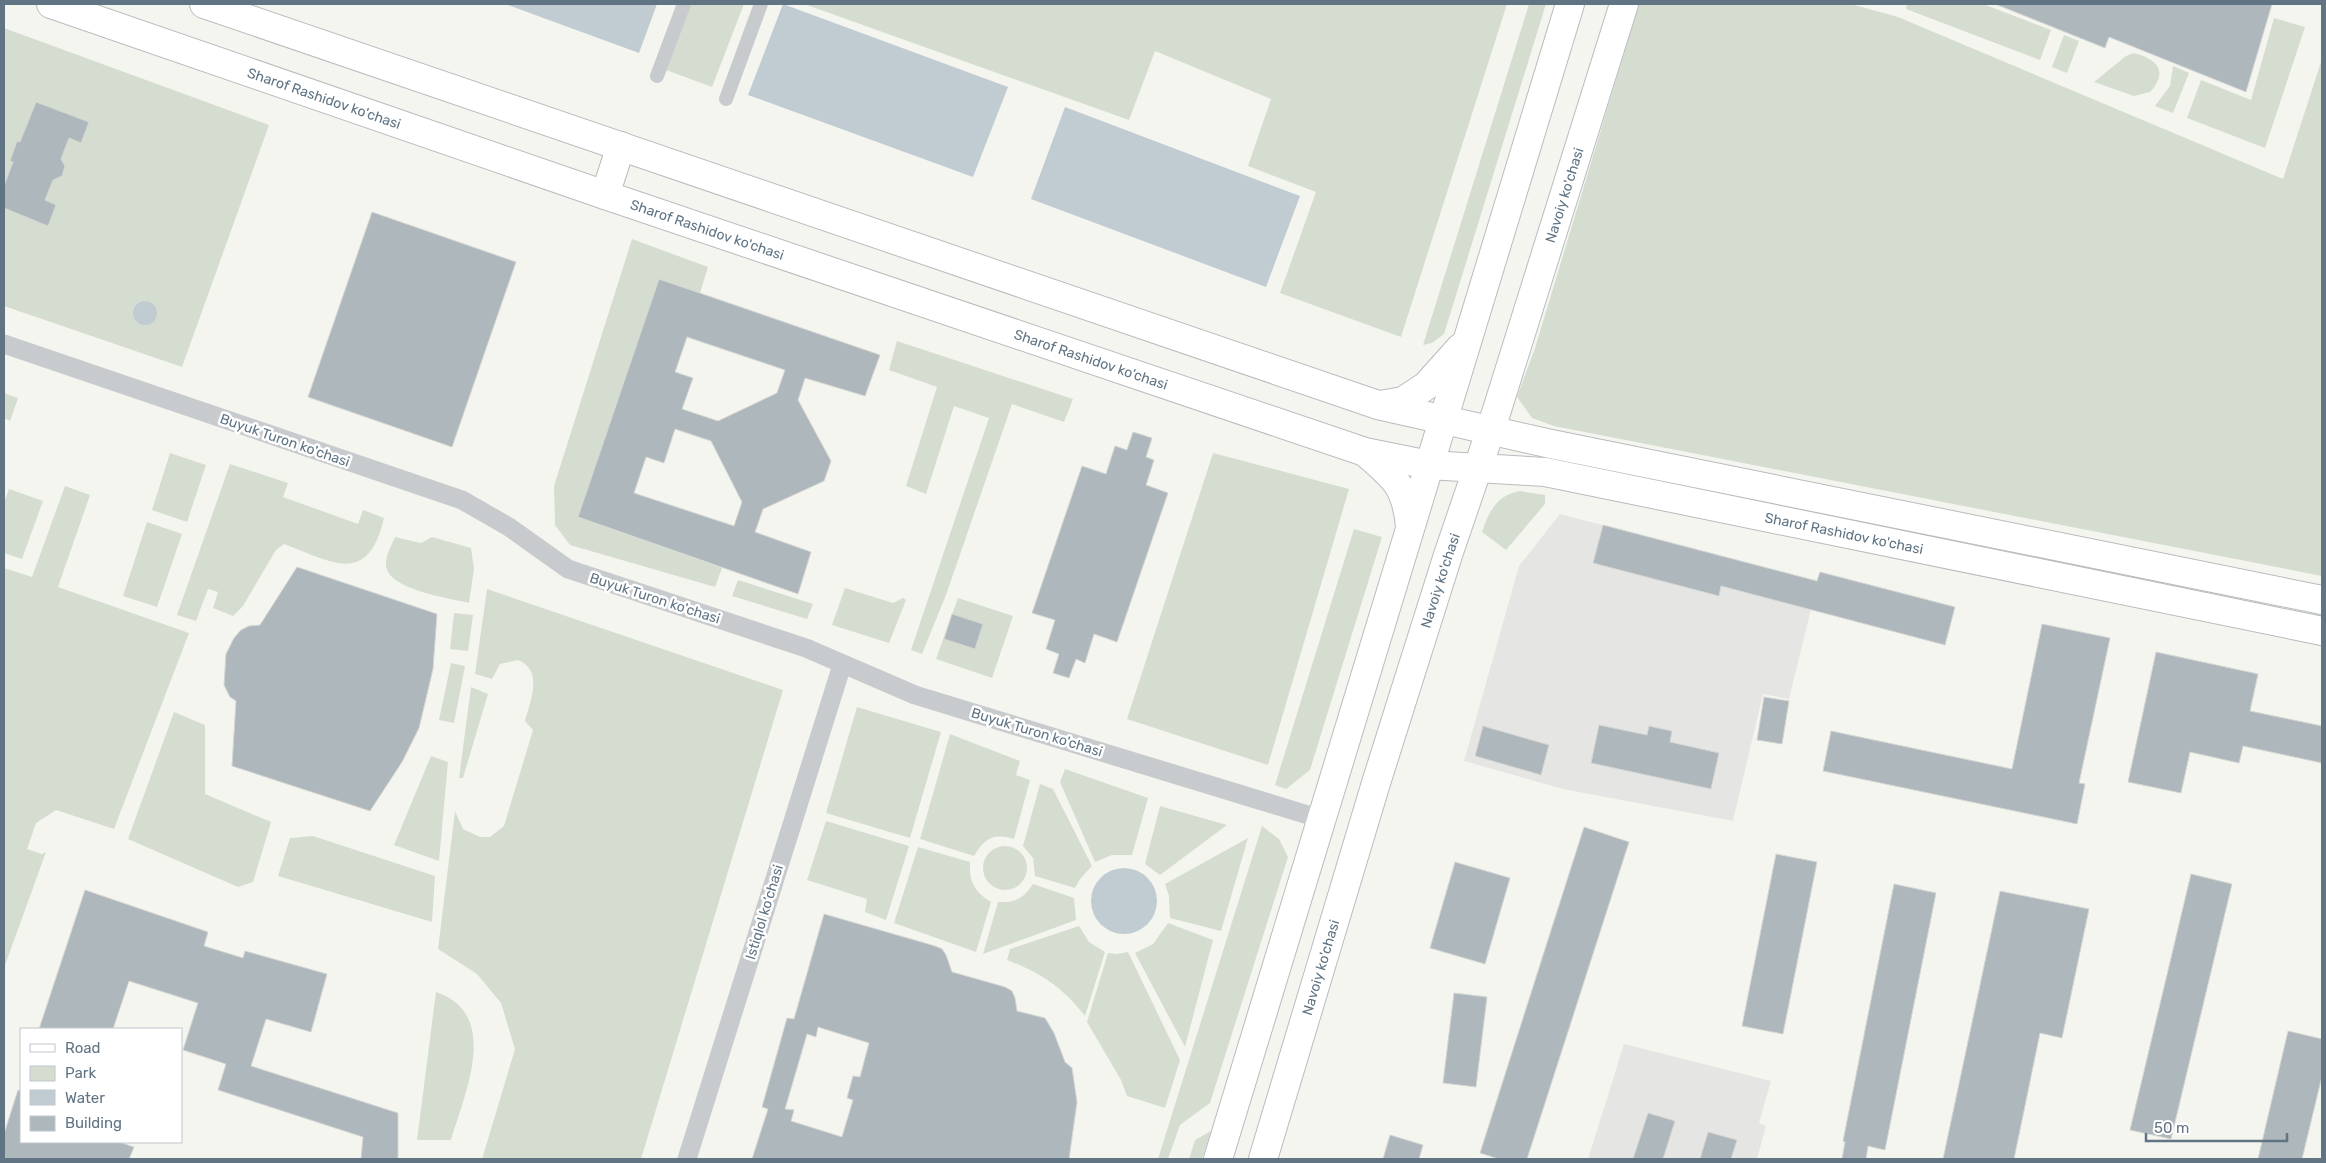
<svg xmlns="http://www.w3.org/2000/svg" width="2326" height="1163" font-family="Rubik,sans-serif">
	<style>
		.built { fill: #e5e6e3 }
		.green { fill: #d5ddd0 }
		.water { fill: #c0ccd1 }
		.building { fill: #aeb7bb; stroke: #d5d6d3; fill-rule: evenodd }
		.lines { fill: none; stroke-linecap: round; stroke-linejoin: round }
		.primary-casing { stroke: #b8bcbf; stroke-width: 30 }
		.pedestrian { stroke: #c8cbce; stroke-width: 14 }
		.minor { stroke: #c8cbce; stroke-width: 19 }
		.primary { stroke: #fff; stroke-width: 28 }
		.labels { text-anchor: middle; stroke-width: 5; stroke-linejoin: round; paint-order: stroke }
		.street-label { font-size: 14px; fill: #607484; stroke: #fff }
	</style>
	<rect width="100%" height="100%" fill="#f5f5f0"/>
	<g class="built">
		<path d="M1560,514L1818,581L1789,699L1763,694L1733,821L1563,789L1464,761L1519,566Z"/>
		<path d="M1624,1044L1771,1081L1759,1123L1766,1126L1757,1159H1588Z"/>
	</g>
	<g class="green">
		<path d="M691,4H744L712,87L666,70Z"/>
		<path d="M804,4H1507L1401,337L1280,293L1316,192L1248,166L1271,99L1155,51L1129,120Z"/>
		<path d="M1529,4H1546L1444,334L1432,343L1423,345Z"/>
		<path d="M1639,4H1851L1898,17L2283,179L2322,59V576L1554,426L1532,418L1517,397L1535,348Z"/>
		<path d="M1907,4H1983L2051,30L2040,60L1906,9Z"/>
		<path d="M2274,18L2305,27L2265,148L2187,118L2201,80L2251,100Z"/>
		<path d="M4,28L269,125L182,367L4,306Z"/>
		<path d="M2064,35L2079,41L2067,73L2052,67Z"/>
		<path d="M2134,53C2157,59 2169,71 2150,92L2134,96L2094,82L2126,56Z"/>
		<path d="M2173,66L2189,73L2173,113L2155,106L2170,86Z"/>
		<path d="M632,239L708,267L700,293L659,279L578,517L722,568L715,587L570,545L555,525L554,486Z"/>
		<path d="M897,341L1073,399L1064,422L1012,404L946,595L922,654L911,650L989,418L954,406L926,494L906,486L937,387L889,370Z"/>
		<path d="M4,393L18,398L10,421L4,418Z"/>
		<path d="M170,453L206,465L187,522L152,510Z"/>
		<path d="M1213,453L1349,489L1268,765L1127,719Z"/>
		<path d="M230,464L288,483L283,497L358,524L363,510L384,518C368,587 332,562 284,544L276,550L243,606L233,616L213,608L218,592L208,589L196,621L177,615Z"/>
		<path d="M65,486L90,495L58,587L189,633L114,829L56,810L36,823L27,849L42,854L46,852L4,968V568L32,577Z"/>
		<path d="M9,489L43,501L22,559L4,553V503Z"/>
		<path d="M1520,491L1545,495V504L1506,550L1482,532C1489,511 1497,495 1520,491Z"/>
		<path d="M147,522L182,534L157,607L123,596Z"/>
		<path d="M1354,529L1382,537L1310,770L1286,789L1275,785Z"/>
		<path d="M395,537L421,543L432,537L471,548L474,569L469,603C449,598 396,591 387,570C383,559 391,547 395,537Z"/>
		<path d="M738,580L813,604L807,619L732,596Z"/>
		<path d="M845,588L893,603L903,598L906,600L889,643L832,625Z"/>
		<path d="M487,589L783,690L641,1159H482L515,1049L501,1003L477,974L438,949L455,811L463,829L480,837H490L504,826L533,730L525,721C530,702 544,670 518,660L500,664L492,679L475,674Z"/>
		<path d="M958,598L1013,616L992,678L936,659Z"/>
		<path d="M454,613L473,615L468,651L450,649Z"/>
		<path d="M451,663L465,666L454,723L439,720Z"/>
		<path d="M471,687L488,694L463,778H459Z"/>
		<path d="M857,707L941,732L910,838L826,813Z"/>
		<path d="M174,712L205,725V794L271,822L253,882L238,887L128,839Z"/>
		<path d="M950,734L1020,761L1016,775L1030,780L1014,839C993,833 985,838 974,856L920,839Z"/>
		<path d="M431,756L448,762L439,861L394,845Z"/>
		<path d="M1065,769L1148,798L1132,855H1112L1095,862L1060,782Z"/>
		<path d="M1040,784L1053,789L1092,866L1080,879L1075,888L1035,876L1033,858L1023,846Z"/>
		<path d="M1160,806L1227,825L1160,875L1145,864Z"/>
		<path d="M826,821L909,846L886,920L865,912L867,899L807,880Z"/>
		<path d="M1262,826L1279,839L1288,857L1210,1103L1180,1125L1168,1159H1158Z"/>
		<path d="M313,836L435,876L432,922L278,876L290,838Z"/>
		<path d="M1248,838L1221,931L1170,918L1169,896L1165,884Z"/>
		<circle cx="1005" cy="868" r="22"/>
		<path d="M918,847L970,862C969,882 974,891 991,902L976,952L894,923Z"/>
		<path d="M1033,884L1074,898L1076,920L983,954L998,902C1015,903 1024,898 1033,884Z"/>
		<path d="M1168,923L1213,940L1185,1047L1135,953L1153,944Z"/>
		<path d="M1079,926L1089,942L1105,952L1085,1016C1062,987 1041,973 1007,960L1010,949Z"/>
		<path d="M1128,952L1180,1060L1165,1108L1127,1096L1121,1080L1087,1022L1108,953L1117,954Z"/>
		<path d="M436,992C502,1014 464,1095 451,1140H417Z"/>
		<path d="M1211,1131L1202,1159H1189L1195,1140Z"/>
	</g>
	<g class="water">
		<path d="M505,4H657L639,53Z"/>
		<path d="M783,4L1008,87L973,177L748,95Z"/>
		<path d="M1065,107L1300,196L1266,287L1031,199Z"/>
		<circle cx="145" cy="313" r="12"/>
		<circle cx="1124" cy="901" r="33"/>
	</g>
	<g class="building">
		<path d="M1995,4H2272L2246,92L2109,37L2105,48Z"/>
		<path d="M36,102L89,122L81,143L69,138L61,159L65,166L62,176L53,180L45,200L56,205L48,226L4,208V186L13,162L10,161L17,141L20,142Z"/>
		<path d="M372,212L516,262L452,447L308,397Z"/>
		<path d="M659,279L880,355L865,396L805,378L798,400L831,461L824,481L763,509L755,532L811,552L798,594L578,517ZM687,337L785,370L777,393L718,421L682,409L693,378L675,372ZM675,429L711,441L742,502L734,526L634,493L646,457L664,463Z"/>
		<path d="M1133,432L1152,438L1146,457L1154,460L1146,485L1168,493L1117,642L1094,634L1085,663L1076,659L1069,678L1053,673L1059,654L1046,649L1055,620L1032,613L1082,466L1106,474L1115,446L1127,450Z"/>
		<path d="M1603,525L1817,581L1820,572L1955,607L1945,645L1721,586L1719,596L1593,563Z"/>
		<path d="M297,567L437,614L433,669L419,728L402,762L370,811L232,766L236,701L230,697L224,685L226,654L234,638L241,630L249,626L260,625Z"/>
		<path d="M952,614L983,624L975,649L944,639Z"/>
		<path d="M2042,624L2110,638L2079,783L2085,784L2077,824L1823,771L1831,731L2012,769Z"/>
		<path d="M2156,652L2258,674L2250,711L2322,726V763L2243,746L2239,763L2190,752L2181,793L2128,782Z"/>
		<path d="M1764,697L1789,701L1782,744L1757,740Z"/>
		<path d="M1599,725L1647,735L1649,726L1672,731L1670,742L1719,753L1711,789L1591,763Z"/>
		<path d="M1483,726L1549,745L1541,775L1475,756Z"/>
		<path d="M1584,827L1629,842L1527,1159H1499L1480,1153Z"/>
		<path d="M1776,854L1817,862L1783,1034L1742,1026Z"/>
		<path d="M1455,862L1510,878L1485,964L1430,948Z"/>
		<path d="M2191,874L2232,884L2171,1139L2130,1130Z"/>
		<path d="M1894,884L1936,893L1885,1150L1868,1146L1866,1159H1842L1845,1142L1843,1141Z"/>
		<path d="M85,890L208,932L204,946L243,958L245,951L327,974L311,1032L266,1019L251,1066L398,1113V1159H361L363,1137L218,1090L226,1064L183,1050L198,1003L129,981L113,1029H39Z"/>
		<path d="M2000,891L2089,909L2062,1038L2040,1033L2014,1159H1943Z"/>
		<path d="M824,914L935,946L942,949L946,955L952,972L1005,987L1012,991L1015,998L1017,1011L1045,1018L1054,1033L1065,1062L1072,1068L1077,1102L1069,1159H752L768,1109L762,1107L787,1018L794,1019ZM818,1027L869,1043L860,1077L853,1076L847,1098L853,1100L842,1137L791,1121L794,1110L785,1109L807,1034L816,1037Z"/>
		<path d="M1454,993L1487,997L1476,1087L1443,1083Z"/>
		<path d="M2288,1031L2322,1039V1076L2302,1159H2258Z"/>
		<path d="M18,1090L21,1091V1142H119L134,1147L129,1159H4V1134Z"/>
		<path d="M1648,1113L1675,1121L1663,1159H1633Z"/>
		<path d="M1708,1132L1737,1140L1731,1159H1700Z"/>
		<path d="M1390,1135L1423,1145L1419,1159H1383Z"/>
	</g>
	<g class="lines">
		<defs>
			<g id="primary">
				<path id="s1" d="M51,4L605,195L1365,452L1429,465L1545,472L2322,631"/>
				<path d="M204,4L1378,405L1551,444L2322,600"/>
				<path d="M605,195L621,146"/>
				<path d="M1380,405L1403,401L1426,386L1460,348"/>
				<path d="M1366,453C1395,478 1406,486 1410,526"/>
				<path d="M1218,1159L1570,4"/>
				<path id="s2" d="M1263,1159L1376,783L1448,555L1491,429L1624,4"/>
			</g>
		</defs>
		<use href="#primary" class="primary-casing"/>
		<g class="pedestrian">
			<path d="M657,76L684,4"/>
			<path d="M726,99L761,4"/>
		</g>
		<g class="minor">
			<path d="M4,344L462,500L509,527L568,569L806,648L915,695L1321,819"/>
			<path d="M687,1159L842,665"/>
		</g>
		<use href="#primary" class="primary"/>
	</g>
	<g class="labels">
		<g class="street-label">
			<text dy="5" stroke="none"><textPath href="#s1" startOffset="289">Sharof Rashidov ko'chasi</textPath></text>
			<text dy="5" stroke="none"><textPath href="#s2" startOffset="1010">Navoiy ko'chasi</textPath></text>
			<text dy="5" stroke="none"><textPath href="#s1" startOffset="694">Sharof Rashidov ko'chasi</textPath></text>
			<text dy="5" stroke="none"><textPath href="#s1" startOffset="1099">Sharof Rashidov ko'chasi</textPath></text>
			<text transform="translate(285 440) rotate(19)" y="5">Buyuk Turon ko'chasi</text>
			<text dy="5" stroke="none"><textPath href="#s1" startOffset="1875">Sharof Rashidov ko'chasi</textPath></text>
			<text dy="5" stroke="none"><textPath href="#s2" startOffset="605">Navoiy ko'chasi</textPath></text>
			<text transform="translate(655 598) rotate(18)" y="5">Buyuk Turon ko'chasi</text>
			<text transform="translate(1037 732) rotate(17)" y="5">Buyuk Turon ko'chasi</text>
			<text transform="translate(764 912) rotate(-73)" y="5">Istiqlol ko‘chasi</text>
			<text dy="5" stroke="none"><textPath href="#s2" startOffset="200">Navoiy ko'chasi</textPath></text>
		</g>
	</g>
	<rect width="2326" height="1163" fill="none" stroke="#607484" stroke-width="10"/>
	<rect x="20" y="1028" width="162" height="115" fill="#ffffff" stroke="#bfc7ce"/>
	<rect x="30" y="1044" width="25" height="8" fill="#ffffff" stroke="#bfc7ce"/>
	<text x="65" y="1053" font-size="15" fill="#607484">Road</text>
	<rect x="30" y="1066" width="25" height="15" fill="#d5ddd0" stroke="#bfc7ce"/>
	<text x="65" y="1078" font-size="15" fill="#607484">Park</text>
	<rect x="30" y="1090" width="25" height="15" fill="#c0ccd1" stroke="#bfc7ce"/>
	<text x="65" y="1103" font-size="15" fill="#607484">Water</text>
	<rect x="30" y="1116" width="25" height="15" fill="#aeb7bb" stroke="#bfc7ce"/>
	<text x="65" y="1128" font-size="15" fill="#607484">Building</text>
	<path d="M2146 1133v8h141v-8" fill="none" stroke="#607484" stroke-width="2.5"/>
	<text x="2154" y="1133" font-size="15" fill="#607484" stroke="#ffffff" stroke-width="4" paint-order="stroke">50 m</text>
</svg>
